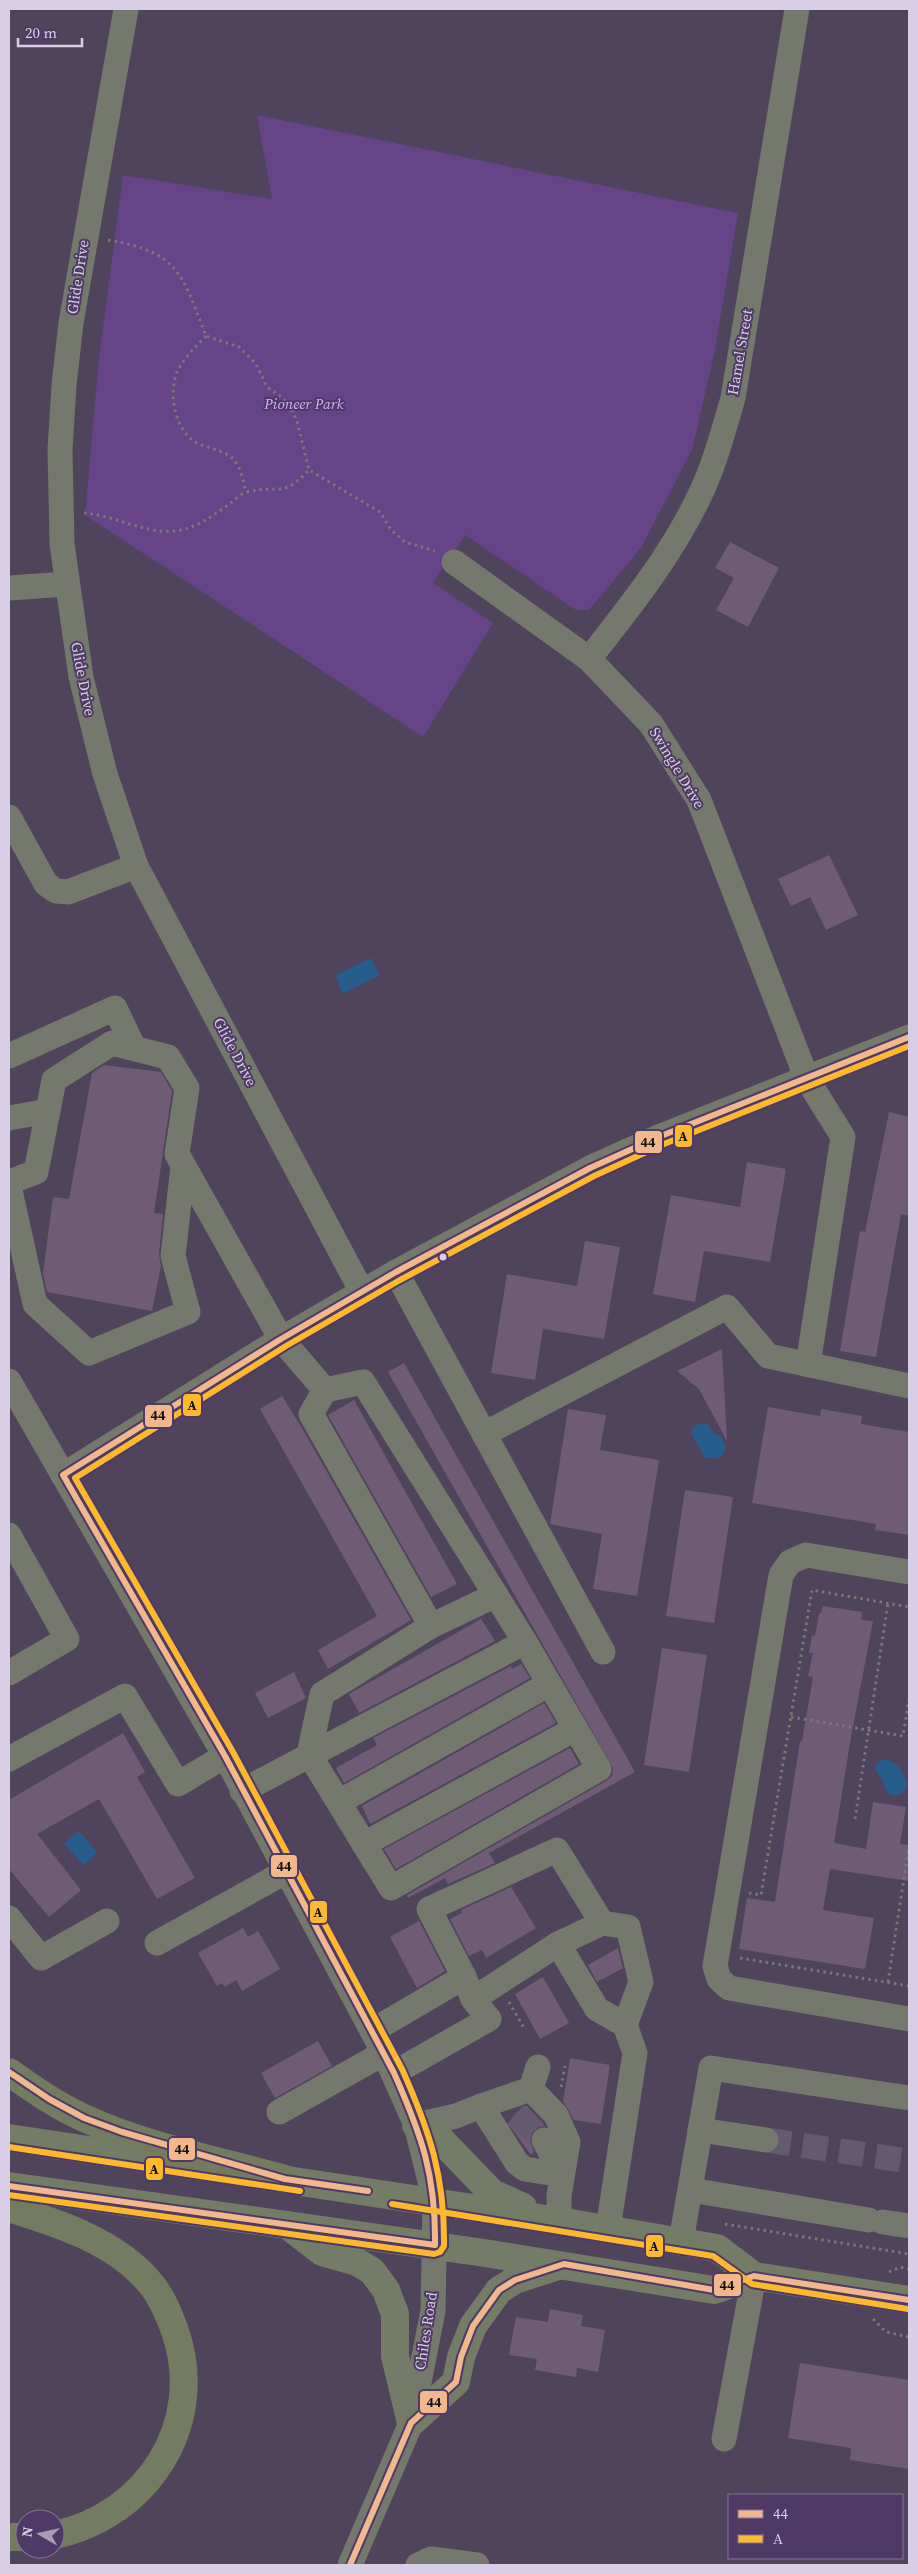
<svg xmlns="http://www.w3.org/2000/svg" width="918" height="2574" font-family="'Source Serif 4',serif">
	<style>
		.green { fill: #674388 }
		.water { fill: #265d8c }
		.building { fill: #705b77 }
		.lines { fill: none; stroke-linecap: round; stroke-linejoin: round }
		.minor-tunnel { stroke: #645970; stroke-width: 25; stroke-dasharray: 25 12; stroke-linecap: butt }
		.path { stroke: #797876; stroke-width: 3; stroke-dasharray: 2.5 4; stroke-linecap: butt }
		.minor { stroke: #75786d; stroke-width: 25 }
		.major { stroke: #747b66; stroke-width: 28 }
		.highway { stroke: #737b60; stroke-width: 28 }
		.bus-1-casing { stroke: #4f3a65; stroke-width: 10 }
		.bus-2-casing { stroke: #4f3a65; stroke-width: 10 }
		.bus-1 { stroke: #f1b78d; stroke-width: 6 }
		.bus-2 { stroke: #fcb82e; stroke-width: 6 }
		.bus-dot { fill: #d9cde7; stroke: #4f3a65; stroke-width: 2 }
		.labels { text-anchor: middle; stroke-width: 4; stroke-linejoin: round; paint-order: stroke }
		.street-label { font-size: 15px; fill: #d9cde7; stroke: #4f3a65 }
		.park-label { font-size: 15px; font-style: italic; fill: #d5aefe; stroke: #4f3a65 }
		.line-badge { stroke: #4f3a65; stroke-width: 2 }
		.pale-badge-label { font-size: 14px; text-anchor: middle; font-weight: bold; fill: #111 }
	</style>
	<rect width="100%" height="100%" fill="#4f445b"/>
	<path class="green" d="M257,115L738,213L714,355L692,450L641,548L589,610H576L465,535L433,583L493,623L423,737L85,515L99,358L123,175L272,199Z"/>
	<g class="water">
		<path d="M371,958L380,975L342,994L336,975Z"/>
		<path d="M701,1423L708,1424L714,1434L721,1436L726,1447L723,1455L716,1459L704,1457L691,1433L693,1427Z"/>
		<path d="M884,1759C898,1762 904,1772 907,1785C904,1795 893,1801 886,1790C884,1787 884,1783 882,1779C878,1773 875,1773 875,1765Z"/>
		<path d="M79,1831L98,1853L83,1865L64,1843Z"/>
	</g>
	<g class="building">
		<path d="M730,542L779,568L748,627L716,610L734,578L715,568Z"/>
		<path d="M829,855L858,915L826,930L810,897L791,906L778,879Z"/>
		<path d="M104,1065L161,1072L172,1091L154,1213L163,1214L159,1254L161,1266L152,1311L47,1292L43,1273L53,1197L69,1199L92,1073Z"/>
		<path d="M889,1112L909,1117V1216L901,1214L876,1357L840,1351L860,1231L865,1232Z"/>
		<path d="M747,1162L786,1169L770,1262L704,1251L695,1302L653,1294L671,1195L740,1207Z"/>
		<path d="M585,1241L620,1247L604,1339L543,1329L535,1380L491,1373L507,1274L577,1286Z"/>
		<path d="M722,1349L727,1441L699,1389L677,1371Z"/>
		<path d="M404,1363L635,1772L489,1853L495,1863L448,1884L445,1878L408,1898L407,1895L606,1781L612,1776L613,1768L388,1372Z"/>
		<path d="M282,1396L303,1430L411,1620L328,1669L318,1650L377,1616L260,1409Z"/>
		<path d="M354,1400L457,1584L431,1597L328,1415Z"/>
		<path d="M768,1407L820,1416L821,1409L862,1416L861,1424L909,1432V1535L875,1530L876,1524L752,1503Z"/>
		<path d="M568,1409L606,1415L600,1450L659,1460L637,1596L593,1589L602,1534L550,1524Z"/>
		<path d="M685,1490L733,1497L714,1623L666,1616Z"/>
		<path d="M823,1606L862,1612L861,1620L873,1621L851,1737L834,1843L866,1849L873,1802L906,1807L900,1844L909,1845V1881L830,1869L823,1910L874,1918L865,1969L739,1949L747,1898L775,1902L800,1741H802L813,1677L808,1676L813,1653H809L812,1635L815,1636L819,1613H821Z"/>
		<path d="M481,1619L495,1641L359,1713L349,1694Z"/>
		<path d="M662,1648L707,1655L689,1772L644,1765Z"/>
		<path d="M521,1664L530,1678L344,1783L336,1768L377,1745L373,1738L511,1666L512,1669Z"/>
		<path d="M294,1672L306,1698L268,1718L255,1693Z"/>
		<path d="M544,1703L556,1723L370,1824L362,1806Z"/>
		<path d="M123,1733L145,1772L137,1777L195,1878L157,1899L99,1799L37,1834L81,1890L49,1917L9,1869V1800Z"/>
		<path d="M570,1748L579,1764L396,1869L384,1849Z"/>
		<path d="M511,1887L536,1928L486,1958L482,1950L469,1956L450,1919L462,1913L461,1910Z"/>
		<path d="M419,1921L445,1971L417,1988L390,1937Z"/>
		<path d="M243,1928L248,1937L258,1931L280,1969L242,1991L236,1980L225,1987L222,1983L217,1986L198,1953Z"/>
		<path d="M618,1948L623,1968L597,1982L588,1965Z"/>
		<path d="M543,1977L569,2023L540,2039L515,1994Z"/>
		<path d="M318,2041L332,2066L275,2098L261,2073Z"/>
		<path d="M570,2058L610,2065L601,2124L574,2120L563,2101Z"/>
		<path d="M527,2106L545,2126L538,2127L532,2133L530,2140L534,2152L531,2155L508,2123L522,2107Z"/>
		<path d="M550,2309L583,2315L581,2326L605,2330L598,2372L577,2368L576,2377L535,2370L537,2359L509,2355L516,2317L548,2322Z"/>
		<path d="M800,2363L909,2380V2469L850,2460L851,2448L788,2438Z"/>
	</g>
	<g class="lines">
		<g class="minor-tunnel">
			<path d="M515,2115L544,2140"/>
			<path d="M766,2140L909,2161"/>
		</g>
		<g class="path">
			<path d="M108,240C180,252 182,275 206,336L239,347L256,364L267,387L283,398L290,408L297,421L309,470L380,512L391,530L405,542L435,551"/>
			<path d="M206,336C195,347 184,358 177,372C169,391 174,423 189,437C200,448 219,448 231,457C241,465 243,481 246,492"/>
			<path d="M84,513C117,515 148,537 181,530C199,526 214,515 228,505C234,501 241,493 247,492C279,484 282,499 309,470"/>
			<path d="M791,1717L903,1736L909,1699"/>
			<path d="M855,1819L888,1603"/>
			<path d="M749,1893L761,1895L812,1590L909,1607"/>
			<path d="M740,1958L909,1986"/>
			<path d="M888,1982L909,1846"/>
			<path d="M509,2002L524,2028"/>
			<path d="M561,2087L565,2066"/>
			<path d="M725,2224L909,2254"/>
			<path d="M889,2272L900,2267L909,2269"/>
			<path d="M873,2319L886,2332L909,2337"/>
		</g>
		<g class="minor">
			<path d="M126,9L71,323L64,385L60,449L62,544L81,677L105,774L136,866L362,1292"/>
			<path d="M454,562L589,659L651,724L699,800L807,1079L843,1137L808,1365"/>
			<path d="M9,588L67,584"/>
			<path d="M589,659C629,608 670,557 698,499C714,467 723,432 733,398L797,9"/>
			<path d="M9,817L46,884L56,891L68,892L136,866"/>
			<path d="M9,1056L115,1008L134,1048"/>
			<path d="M9,1118L48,1111"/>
			<path d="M9,1182L36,1172L54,1080L112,1043L168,1057L187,1088L177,1154L281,1339L325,1390L363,1382L525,1642L242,1791"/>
			<path d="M9,1186L35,1304L89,1353L188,1312L173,1256L183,1166"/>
			<path d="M396,1272L603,1652"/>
			<path d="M9,1381L225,1756L384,2053L416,2125L435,2201L433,2311L411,2423L350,2565"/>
			<path d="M325,1390L311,1414L431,1626L496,1595"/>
			<path d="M484,1434L727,1307L768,1356L909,1386"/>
			<path d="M63,1475L281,1339L396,1272L590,1168L661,1136L909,1037"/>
			<path d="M9,1535L67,1639L9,1673"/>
			<path d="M909,1572L806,1555L790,1562L781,1575L715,1966L719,1979L729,1988L909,2019"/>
			<path d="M431,1626L322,1694L309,1754L391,1888L599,1769L525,1642"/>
			<path d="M9,1759L125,1696L178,1784L225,1756"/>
			<path d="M339,1802L549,1684"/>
			<path d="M364,1844L575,1729"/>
			<path d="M9,1918L41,1958L107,1921"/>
			<path d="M157,1943L287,1871"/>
			<path d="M558,1944L602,1923"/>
			<path d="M464,1977L473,1999L558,1944L597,2009L625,2025L635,2053L608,2229"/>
			<path d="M372,2031L464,1977L429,1909L557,1850L602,1923L628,1927L641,1982L625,2025"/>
			<path d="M538,2067L531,2089L556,2115L568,2142L559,2196V2221"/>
			<path d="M394,2073L489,2019L473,1999"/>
			<path d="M481,2106L531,2089"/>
			<path d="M279,2112L384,2053"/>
			<path d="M416,2125L456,2116L481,2106L517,2163L525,2169L562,2175"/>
			<path d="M700,2130L766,2140"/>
			<path d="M544,2140L562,2175"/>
			<path d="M691,2190L869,2220"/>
			<path d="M883,2222L909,2226"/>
			<path d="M681,2241L711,2068L909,2098"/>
			<path d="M724,2439L754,2276"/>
			<path d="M418,2565L431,2559L477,2565"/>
		</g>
		<g class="major">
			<path d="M416,2125L441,2140L492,2193L523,2207"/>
			<path d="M9,2138L201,2167"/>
			<path d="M261,2176L559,2221L717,2248L754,2276"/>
			<path d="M9,2186L478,2252L714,2290L754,2276L909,2300"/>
			<path d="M287,2225L322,2252L357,2262L372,2271L386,2290L395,2314V2356L411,2423L456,2382L461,2357L473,2326L499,2290L515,2280L558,2266"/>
		</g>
		<g class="highway">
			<path d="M9,2072C33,2089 57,2106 84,2118C144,2146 221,2161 285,2179"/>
			<path d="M9,2208C58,2223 117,2242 151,2284C162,2297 169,2315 175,2331C207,2423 148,2515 55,2535"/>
			<path d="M9,2537H25"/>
		</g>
		<defs>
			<g id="bus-1">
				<path d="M9,2072L49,2099L84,2118L122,2132L285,2179L368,2191"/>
				<path d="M9,2186L435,2245C436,2176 422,2136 394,2073L225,1756L63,1475L281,1339L396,1272L590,1168L661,1136L909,1037"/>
				<path d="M350,2565L411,2423L456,2382L461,2357L473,2326L499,2290L515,2280L564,2264L714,2290L754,2276L909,2300"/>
			</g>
			<g id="bus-2">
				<path d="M9,2147L300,2191"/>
				<path d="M9,2195L434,2254L440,2252L444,2246C445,2177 430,2132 402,2069L233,1752L75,1478L286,1346L400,1280L594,1176L664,1144L909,1046"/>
				<path d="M392,2204L713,2256L752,2284L908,2309"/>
			</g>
		</defs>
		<use href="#bus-1" class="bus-1-casing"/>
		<use href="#bus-2" class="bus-2-casing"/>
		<use href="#bus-1" class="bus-1"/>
		<use href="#bus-2" class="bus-2"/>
	</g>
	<circle class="bus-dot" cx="443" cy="1257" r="4.5"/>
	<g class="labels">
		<g class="street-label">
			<text transform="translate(78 277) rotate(-81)" y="5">Glide Drive</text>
			<text transform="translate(740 352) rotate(-80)" y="5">Hamel Street</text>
			<text transform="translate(83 679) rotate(79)" y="5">Glide Drive</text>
			<text transform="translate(677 768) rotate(59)" y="5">Swingle Drive</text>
			<text transform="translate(235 1052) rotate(62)" y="5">Glide Drive</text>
			<text transform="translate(426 2331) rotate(-81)" y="5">Chiles Road</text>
		</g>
		<g class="park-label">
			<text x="304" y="409">Pioneer Park</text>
		</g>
	</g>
	<g class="line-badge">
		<rect x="674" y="1124" width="19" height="24" rx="5" fill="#fcb82e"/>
		<rect x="634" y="1130" width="29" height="24" rx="5" fill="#f1b78d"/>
		<rect x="182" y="1393" width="20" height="24" rx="5" fill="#fcb82e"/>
		<rect x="144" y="1404" width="29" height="24" rx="5" fill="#f1b78d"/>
		<rect x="270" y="1854" width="28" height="24" rx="5" fill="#f1b78d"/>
		<rect x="309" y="1900" width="19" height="24" rx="5" fill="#fcb82e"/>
		<rect x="168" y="2137" width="28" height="24" rx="5" fill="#f1b78d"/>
		<rect x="145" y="2157" width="19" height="24" rx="5" fill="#fcb82e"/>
		<rect x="645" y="2234" width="19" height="24" rx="5" fill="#fcb82e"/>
		<rect x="713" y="2273" width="29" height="24" rx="5" fill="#f1b78d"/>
		<rect x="419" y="2390" width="29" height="24" rx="5" fill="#f1b78d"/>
	</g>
	<g class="pale-badge-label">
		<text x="683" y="1141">A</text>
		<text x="648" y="1147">44</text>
		<text x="192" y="1410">A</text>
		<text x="158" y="1420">44</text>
		<text x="284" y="1871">44</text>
		<text x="318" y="1917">A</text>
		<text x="182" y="2154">44</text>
		<text x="154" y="2174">A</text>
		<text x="654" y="2251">A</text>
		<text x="727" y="2290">44</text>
		<text x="434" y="2407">44</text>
	</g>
	<rect width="918" height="2574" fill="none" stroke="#d9cde7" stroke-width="20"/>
	<rect x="728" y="2494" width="175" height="65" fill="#4f3a65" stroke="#867599"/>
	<rect x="738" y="2510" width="25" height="8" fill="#f1b78d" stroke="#867599"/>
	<text x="773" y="2519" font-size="15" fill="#d9cde7">44</text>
	<rect x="738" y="2535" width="25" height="8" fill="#fcb82e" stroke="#867599"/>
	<text x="773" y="2544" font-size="15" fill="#d9cde7">A</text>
	<g transform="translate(40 2534) rotate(279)"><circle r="24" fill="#4f3a65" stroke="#867599"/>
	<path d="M0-4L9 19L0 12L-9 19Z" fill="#a99db6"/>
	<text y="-8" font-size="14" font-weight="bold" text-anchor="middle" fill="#d9cde7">N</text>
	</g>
	<path d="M18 38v8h64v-8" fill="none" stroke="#d9cde7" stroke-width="2.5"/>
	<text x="25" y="38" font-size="15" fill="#d9cde7" stroke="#4f3a65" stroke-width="4" paint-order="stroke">20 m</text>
</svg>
